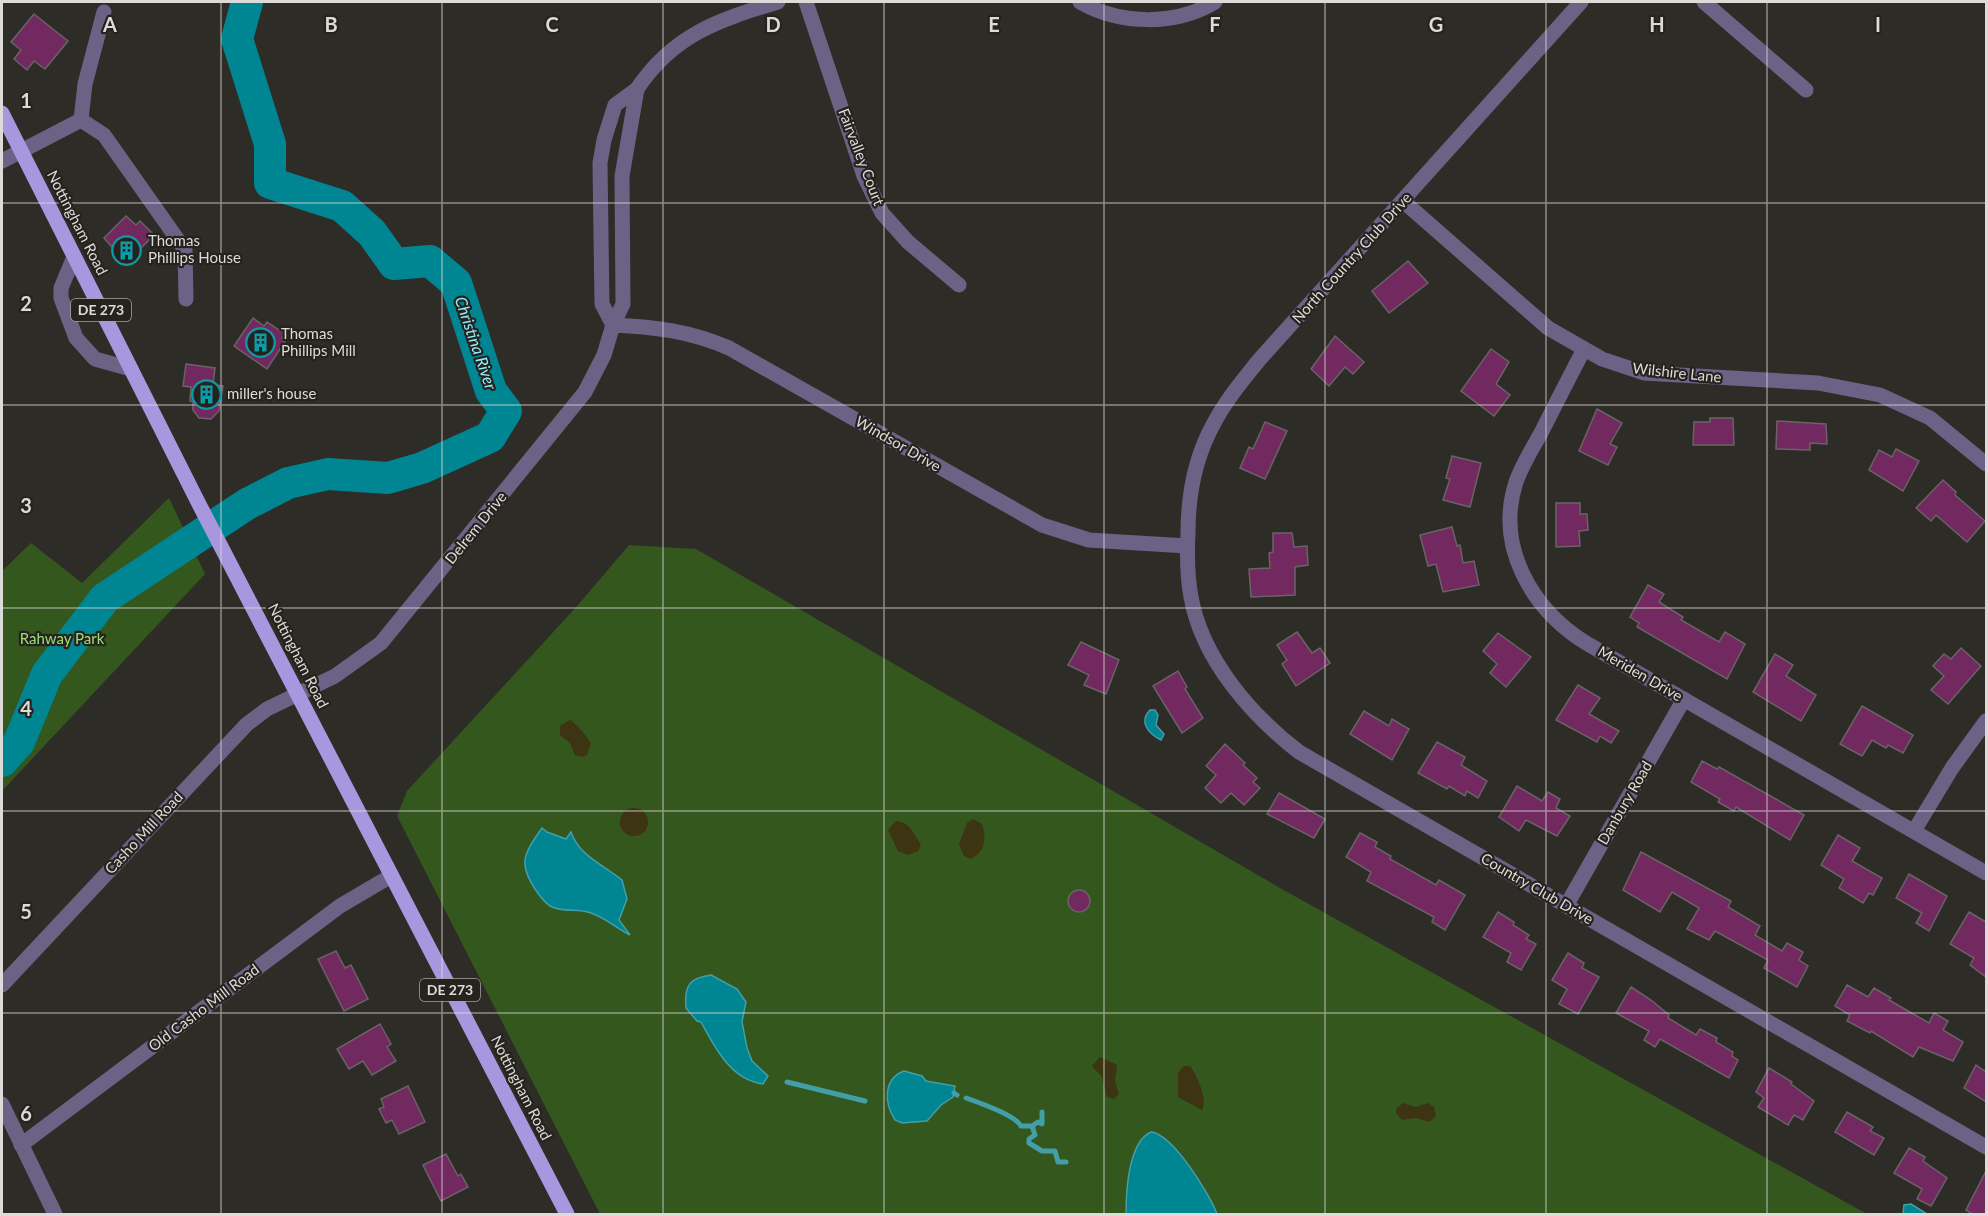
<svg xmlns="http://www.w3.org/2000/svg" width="1988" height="1216" font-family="Lato,sans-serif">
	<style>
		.green { fill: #33571d }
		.sand { fill: #3c3413 }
		.water { fill: #008593; stroke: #429fa8; stroke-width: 1.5 }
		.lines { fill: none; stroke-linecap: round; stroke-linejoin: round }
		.stream { stroke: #429fa8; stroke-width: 5 }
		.river { stroke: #008593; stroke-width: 32 }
		.building { fill: #71295f; stroke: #696367; stroke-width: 1.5 }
		.minor { stroke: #6a6386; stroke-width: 15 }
		.major { stroke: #a797df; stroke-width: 15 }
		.grid { fill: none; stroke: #dcdbd8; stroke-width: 1.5; stroke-opacity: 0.55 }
		.labels { text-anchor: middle; stroke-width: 4.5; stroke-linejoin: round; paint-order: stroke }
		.shield { fill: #25231e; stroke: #a5a4a0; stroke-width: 1.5 }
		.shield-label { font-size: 14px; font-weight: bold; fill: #dcdbd8 }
		.street-label { font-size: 15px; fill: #dcdbd8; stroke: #25231e }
		.poi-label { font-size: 15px; fill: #dcdbd8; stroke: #25231e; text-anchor: start }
		.park-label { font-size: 15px; fill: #9cdf78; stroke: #25231e }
		.water-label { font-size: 16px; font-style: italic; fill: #91effd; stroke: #25231e }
		.grid-label { font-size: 20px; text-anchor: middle; font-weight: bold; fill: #dcdbd8; stroke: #25231e; stroke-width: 4.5; stroke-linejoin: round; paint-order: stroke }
	</style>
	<rect width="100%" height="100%" fill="#2e2c27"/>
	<g class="green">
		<path d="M169,498L205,574L2,791V571L31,543L82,583Z"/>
		<path d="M629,545L696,549L1280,888L1867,1214H600L397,816L407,791L578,605Z"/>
	</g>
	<g class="sand">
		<path d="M570,720C575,722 588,738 591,743L587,755L582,757L575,755L570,743L560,735V726Z"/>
		<circle cx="634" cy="822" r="14"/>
		<path d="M973,819L982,824C987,838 985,853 970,859L964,856L959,844L967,823Z"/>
		<path d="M896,821C910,822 914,834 921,845L918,851L908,855L898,851L888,830Z"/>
		<path d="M1100,1057L1117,1065L1115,1081L1119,1094L1114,1099L1107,1097L1102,1077L1092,1066Z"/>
		<path d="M1184,1066H1190C1197,1075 1208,1100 1202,1110L1178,1097V1073Z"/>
		<path d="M1403,1103L1416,1107L1428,1103L1434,1107L1436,1116L1429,1122L1416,1118L1402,1120L1396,1113V1109Z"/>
	</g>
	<g class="water">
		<path d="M1150,710H1155L1158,715L1156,725L1164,734L1161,740C1149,734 1138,722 1150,710Z"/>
		<path d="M542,828L547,832L566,839L571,832C579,856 604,865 622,880L627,899L619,920L630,935C616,928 606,918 591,913C578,908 562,913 550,906C544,902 539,895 535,889C517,861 525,853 542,828Z"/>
		<path d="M711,975L737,989L746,1002L742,1022L747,1048L752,1061L768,1076L763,1084C731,1080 715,1048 701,1022L697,1021L686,1008C684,986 689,978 711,975Z"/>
		<path d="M904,1071L922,1076L926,1081L955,1086L953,1097L941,1105L927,1121L902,1123L895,1120C884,1103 883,1079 904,1071Z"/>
		<path d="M1151,1132C1173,1134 1210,1195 1217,1214H1126C1126,1193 1128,1142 1151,1132Z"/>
		<path d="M1911,1204L1927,1214H1903L1904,1205Z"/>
	</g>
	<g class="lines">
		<g class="stream">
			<path d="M787,1082L865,1101"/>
			<path d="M954,1093L957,1095"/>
			<path d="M966,1098C980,1103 1015,1115 1021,1126H1032L1038,1122L1042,1124V1112"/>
			<path d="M1032,1126L1035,1135L1029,1139V1143L1042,1151H1055L1058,1162H1066"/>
		</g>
		<path class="river" d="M2,761L19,742L47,674L105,598L247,504L288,483L328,474L388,478L422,468L490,437L506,411L491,391L456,283L430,261L394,264L372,233L342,206L270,183V144L237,39L247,2"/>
	</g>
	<g class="building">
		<path d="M34,14L68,41L45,69L34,61L27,70L14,59L21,50L11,42Z"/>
		<path d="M126,216L136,225L140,221L154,235L126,263L104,238Z"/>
		<path d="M1408,261L1428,283L1389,313L1372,291Z"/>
		<path d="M253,318L264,326L267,322L285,334L282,338L286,340L267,369L234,346Z"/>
		<path d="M1335,336L1364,362L1353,374L1345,367L1329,386L1311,369Z"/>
		<path d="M1491,349L1509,362L1496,384L1510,395L1494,416L1461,391Z"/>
		<path d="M186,364L215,368L213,385L223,386L219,411L211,419L199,418L193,410V402L190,401L191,387L183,386Z"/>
		<path d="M1597,409L1622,423L1610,444L1617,447L1608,465L1579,451Z"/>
		<path d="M1710,418H1733L1734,445H1693L1694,422H1710Z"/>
		<path d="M1777,421L1826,424L1827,444L1810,443V450L1776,449Z"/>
		<path d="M1265,422L1287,431L1265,479L1240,468L1249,447L1253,449Z"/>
		<path d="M1896,449L1919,461L1903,491L1869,470L1879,450L1892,457Z"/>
		<path d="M1452,456L1481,463L1470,507L1443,500L1450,479L1446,478Z"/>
		<path d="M1943,480L1956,492L1955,495L1985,521L1967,542L1936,515L1931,521L1916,508Z"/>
		<path d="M1556,503H1580V514H1587L1588,530L1579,531L1580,546L1556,547Z"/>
		<path d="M1452,527L1457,546L1460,545L1463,563L1474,561L1479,585L1443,592L1436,564L1428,566L1420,535Z"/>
		<path d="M1273,533H1292L1294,547L1307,546L1308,565L1295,567V595L1251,597L1249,569L1270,568L1269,553L1273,552Z"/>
		<path d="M1648,585L1664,594L1659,602L1683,617L1681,620L1719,642L1725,632L1745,644L1727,679L1637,627L1639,623L1630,617Z"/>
		<path d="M1297,632L1312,653L1320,648L1330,663L1296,686L1282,664L1287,660L1277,645Z"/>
		<path d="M1498,633L1531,657L1506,687L1490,673L1497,664L1483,651Z"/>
		<path d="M1081,642L1119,660L1106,694L1084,685L1089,675L1068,665Z"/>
		<path d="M1961,648L1981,666L1948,704L1931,690L1944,676L1933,666L1944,654L1951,659Z"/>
		<path d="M1775,654L1793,665L1786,676L1816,695L1801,721L1753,692Z"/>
		<path d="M1178,671L1187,687L1185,689L1203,718L1182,733L1153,686Z"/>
		<path d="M1578,685L1600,698L1589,714L1619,731L1611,743L1600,736L1597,742L1556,720Z"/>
		<path d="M1862,706L1913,735L1903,753L1888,745L1886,748L1872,740L1862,756L1840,744Z"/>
		<path d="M1364,711L1389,726L1392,719L1409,729L1392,760L1350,734Z"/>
		<path d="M1437,742L1465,757L1461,765L1487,781L1478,798L1467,791L1465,796L1449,786L1447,789L1418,773Z"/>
		<path d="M1225,744L1245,763L1243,765L1257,778L1253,782L1260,788L1244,805L1231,793L1221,803L1205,788L1216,775L1206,766Z"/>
		<path d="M1702,761L1717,769L1719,767L1804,815L1790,840L1736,807L1734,811L1718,802L1720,799L1691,782Z"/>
		<path d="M1517,786L1542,801L1548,792L1560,799L1556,808L1570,816L1557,836L1526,820L1519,831L1499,817Z"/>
		<path d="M1279,793L1325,819L1314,838L1267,814Z"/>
		<path d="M1360,833L1377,842L1375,847L1391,856L1390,859L1436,885L1439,880L1465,895L1445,930L1432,922L1434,917L1367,881L1371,872L1346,857Z"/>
		<path d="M1838,835L1860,848L1852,861L1882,878L1873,895L1869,893L1863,903L1839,888L1844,879L1821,865Z"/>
		<path d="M1641,852L1731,901L1728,907L1760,926L1755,935L1782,951L1787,943L1803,952L1799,960L1808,966L1797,987L1764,968L1768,960L1715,931L1709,940L1687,929L1699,908L1672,892L1660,912L1623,890Z"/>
		<path d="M1909,874L1947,896L1929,931L1916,923L1922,913L1896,898Z"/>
		<circle cx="1079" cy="901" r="11"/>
		<path d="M1498,912L1514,922L1513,925L1529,935L1526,939L1536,944L1521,970L1507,962L1511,953L1483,937Z"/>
		<path d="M1969,912L1986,922V977L1970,965L1974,958L1950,944Z"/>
		<path d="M336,951L345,968L351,965L368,999L344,1011L318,959Z"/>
		<path d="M1568,953L1584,963L1582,968L1599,977L1578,1014L1559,1004L1567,989L1552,980Z"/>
		<path d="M1847,985L1868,997L1874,988L1891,998L1889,1000L1929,1023L1934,1013L1948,1021L1943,1030L1963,1042L1953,1061L1919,1047L1913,1057L1871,1031L1870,1033L1847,1021L1850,1015L1835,1006Z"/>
		<path d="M1631,987L1651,1000L1669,1015L1668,1018L1696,1035L1700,1029L1717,1038L1716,1042L1733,1052L1732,1056L1738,1060L1729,1078L1660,1039L1655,1047L1644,1040L1649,1031L1616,1013Z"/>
		<path d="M380,1024L391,1044L387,1047L396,1061L372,1075L363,1061L349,1069L337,1049Z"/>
		<path d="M1976,1065L1986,1072V1102L1964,1088Z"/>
		<path d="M1769,1068L1792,1082L1791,1084L1814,1101L1803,1120L1794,1115L1788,1125L1758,1107L1764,1098L1756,1092Z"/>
		<path d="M408,1086L425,1122L399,1134L392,1120L386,1123L379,1109L384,1107L381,1099Z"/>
		<path d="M1847,1112L1873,1127L1870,1131L1884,1138L1874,1155L1835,1132Z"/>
		<path d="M1909,1148L1925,1157L1923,1161L1947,1178L1931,1206L1917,1199L1922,1189L1894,1173Z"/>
		<path d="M446,1154L458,1176L461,1174L468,1187L441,1201L423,1165Z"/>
		<path d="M1986,1171V1215H1974L1966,1210Z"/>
	</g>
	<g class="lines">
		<g class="minor">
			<path d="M806,2L864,176L882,213L908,242L959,285"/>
			<path d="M1080,2C1120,25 1175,26 1215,2"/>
			<path d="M1581,2L1259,360C1243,380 1226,400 1214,423C1195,457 1188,494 1188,533C1187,554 1187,576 1191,597C1202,659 1251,715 1299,752L1986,1147"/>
			<path d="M1704,2L1806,90"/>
			<path d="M637,89L622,176L623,304L613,325L602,304L600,163L604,140L615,105Z"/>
			<path d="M637,89C673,35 718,20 778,2"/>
			<path d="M81,120L85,84L104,12"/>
			<path d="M2,161L81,120L104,135L185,250L186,299"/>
			<path d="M1403,201L1548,328L1602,359L1644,373L1818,383L1880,395L1930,418L1986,464"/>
			<path d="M74,257L61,288V298L76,338L95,359L131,369"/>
			<path d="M1583,351C1569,378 1555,405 1541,433C1532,449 1522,465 1516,482C1495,547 1532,609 1586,643L1986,873"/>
			<path d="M1914,831L1952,768L1986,721"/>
			<path d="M1566,906L1684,699"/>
			<path d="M2,985L247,724L267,709L335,676L381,643L585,392L604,355L613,325C655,327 690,331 729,348L1042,525L1089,540L1187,546"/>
			<path d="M2,1104L55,1214"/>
			<path d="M21,1145L340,906L391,876"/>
		</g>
		<path class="major" d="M2,113L200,506L567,1214"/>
	</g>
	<path class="grid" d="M221,2V1214M442,2V1214M663,2V1214M884,2V1214M1104,2V1214M1325,2V1214M1546,2V1214M1767,2V1214M2,203H1986M2,405H1986M2,608H1986M2,811H1986M2,1013H1986"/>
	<defs>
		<symbol id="building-ring" viewBox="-11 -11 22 22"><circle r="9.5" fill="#25231e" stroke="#0f9aa8" stroke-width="1.5"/><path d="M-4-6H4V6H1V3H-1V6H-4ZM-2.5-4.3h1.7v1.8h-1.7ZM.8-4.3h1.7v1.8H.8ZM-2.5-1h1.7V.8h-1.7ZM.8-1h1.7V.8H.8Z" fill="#0f9aa8"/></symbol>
	</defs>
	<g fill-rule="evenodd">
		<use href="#building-ring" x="110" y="234" width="33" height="33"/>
		<use href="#building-ring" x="244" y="326" width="33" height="33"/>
		<use href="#building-ring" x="190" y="378" width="33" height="33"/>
	</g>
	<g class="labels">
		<g class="shield">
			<rect x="71" y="299" width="60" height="22" rx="4.5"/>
			<rect x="420" y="979" width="60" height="22" rx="4.5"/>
		</g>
		<g class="shield-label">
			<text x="101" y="315">DE 273</text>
			<text x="450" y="995">DE 273</text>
		</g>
		<g class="street-label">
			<text transform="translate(861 157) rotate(69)" y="5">Fairvalley Court</text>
			<text transform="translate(77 223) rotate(63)" y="5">Nottingham Road</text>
			<text transform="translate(1352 258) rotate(-48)" y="5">North Country Club Drive</text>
			<text transform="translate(1677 373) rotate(6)" y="5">Wilshire Lane</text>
			<text transform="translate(898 444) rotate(30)" y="5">Windsor Drive</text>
			<text transform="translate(476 528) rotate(-51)" y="5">Delrem Drive</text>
			<text transform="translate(298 656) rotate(63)" y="5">Nottingham Road</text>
			<text transform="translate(1640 674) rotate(30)" y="5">Meriden Drive</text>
			<text transform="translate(1625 803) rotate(-60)" y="5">Danbury Road</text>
			<text transform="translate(144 833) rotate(-47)" y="5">Casho Mill Road</text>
			<text transform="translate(1537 889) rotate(30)" y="5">Country Club Drive</text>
			<text transform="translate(204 1008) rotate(-37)" y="5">Old Casho Mill Road</text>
			<text transform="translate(521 1088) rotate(63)" y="5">Nottingham Road</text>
		</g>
		<g class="poi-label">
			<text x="148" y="246">Thomas<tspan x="148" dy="17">Phillips House</tspan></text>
			<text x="281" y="339">Thomas<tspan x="281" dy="17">Phillips Mill</tspan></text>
			<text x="227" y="399">miller's house</text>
		</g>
		<g class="park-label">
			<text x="62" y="644">Rahway Park</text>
		</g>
		<g class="water-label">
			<text transform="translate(476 343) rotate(71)" y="6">Christina River</text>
		</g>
	</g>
	<g class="grid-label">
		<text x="110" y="32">A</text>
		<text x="331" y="32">B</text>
		<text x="552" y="32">C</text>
		<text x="773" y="32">D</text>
		<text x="994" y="32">E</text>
		<text x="1215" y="32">F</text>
		<text x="1436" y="32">G</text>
		<text x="1657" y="32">H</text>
		<text x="1878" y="32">I</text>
		<text x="26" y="108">1</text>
		<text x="26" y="311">2</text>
		<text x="26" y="513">3</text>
		<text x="26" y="716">4</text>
		<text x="26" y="919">5</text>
		<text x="26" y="1121">6</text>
	</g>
	<rect width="1988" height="1216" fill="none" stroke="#dcdbd8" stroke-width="6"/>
</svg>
